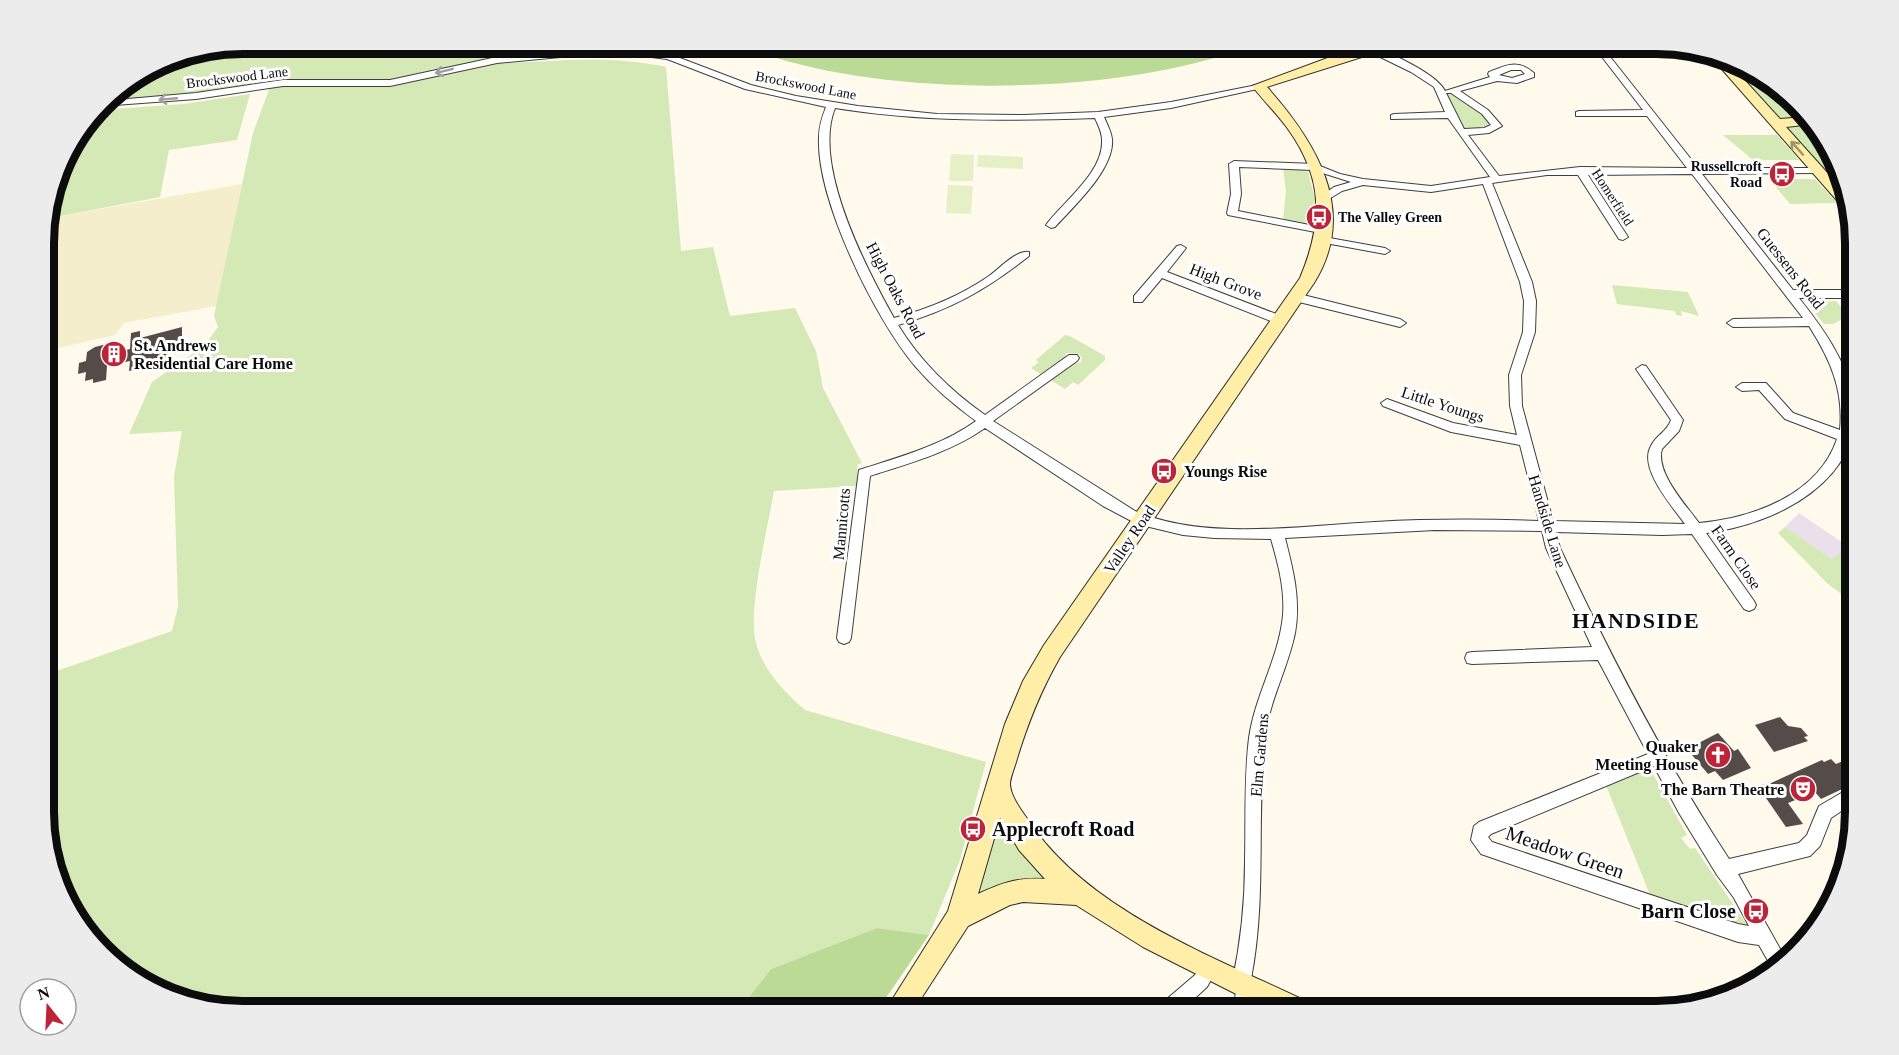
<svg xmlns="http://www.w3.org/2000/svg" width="1899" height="1055" font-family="Georgia,serif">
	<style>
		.industrial { fill: #e9e0eb }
		.farmland { fill: #f5eecc }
		.green { fill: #d5e9b6 }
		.forest { fill: #bada95 }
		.pitch { fill: #e6f0c7 }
		.building { fill: #554c49 }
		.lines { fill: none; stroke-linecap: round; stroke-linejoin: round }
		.street-casing { stroke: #3f3f3f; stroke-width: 2 }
		.secondary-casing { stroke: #2e2e2e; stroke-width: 2 }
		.street { fill: #fff; fill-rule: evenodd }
		.secondary { fill: #ffeea7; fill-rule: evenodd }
		.oneway { stroke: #9e9e9e }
		.oneway2 { stroke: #9e9469 }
		.labels { text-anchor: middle; stroke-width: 6; stroke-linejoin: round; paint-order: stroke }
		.far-street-label { font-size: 14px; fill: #0c0c0c; stroke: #fff }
		.far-poi-label { font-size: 14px; font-weight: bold; fill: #0c0c0c; stroke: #fff; text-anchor: end }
		.street-label { font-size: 16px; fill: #0c0c0c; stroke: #fff }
		.poi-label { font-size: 16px; font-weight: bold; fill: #0c0c0c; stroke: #fff; text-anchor: start }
		.near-poi-label { font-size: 20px; font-weight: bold; fill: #0c0c0c; stroke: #fff; text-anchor: start }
		.near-street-label { font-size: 20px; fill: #0c0c0c; stroke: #fff }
		.district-label { font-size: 22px; font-weight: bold; letter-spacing: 1.5px; fill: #0c0c0c; stroke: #fff }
		.rim { fill: none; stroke: #0c0c0c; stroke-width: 8 }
	</style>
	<rect width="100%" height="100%" fill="#fffaec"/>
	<path class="industrial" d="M1799,513L1849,547L1832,559L1785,527Z"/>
	<path class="farmland" d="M242,184L217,306L124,323L115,335L45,351V248L55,217Z"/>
	<g class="green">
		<path d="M243,44H497L504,63C559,61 611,55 666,67L681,251L713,247L730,316L795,308L816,351L823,388L862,463L857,465V486L774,491C768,526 747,612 756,643C763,670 784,692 805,710L986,762L960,860L929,935L877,928L771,969L738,1011H243L144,985L77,922L45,837V675L172,631L178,607L174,476L182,431L129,434L152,382L205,345L218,327L214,316L253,133L270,87L187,100L101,106L111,93L167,59Z"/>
		<path d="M1723,62L1755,70L1808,120L1777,121Z"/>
		<path d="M1453,93L1492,120L1491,129H1463L1446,94Z"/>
		<path d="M250,94L237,140L169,150L160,197L55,217L86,126L99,110L184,104Z"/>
		<path d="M1812,123L1822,133L1843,195L1784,129V125Z"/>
		<path d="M1723,135H1777L1799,160H1753Z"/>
		<path d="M1283,168H1307L1316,203V227L1283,220L1286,191Z"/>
		<path d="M1769,179H1815L1837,203L1790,204Z"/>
		<path d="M1612,285L1688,292L1699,316L1681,311L1682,316L1676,315L1675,311L1617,304Z"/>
		<path d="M1836,301L1848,316L1833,324H1824L1815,313L1816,305L1820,302Z"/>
		<path d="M1065,335L1070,336L1105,356V360L1078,385L1073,382L1065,389L1051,380L1052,378L1068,365L1081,362L1082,358L1079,354L1066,353L1064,361L1043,376L1031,368L1039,362L1036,360Z"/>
		<path d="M1785,527L1832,559L1855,542V604L1828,584L1778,533Z"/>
		<path d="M1648,765L1687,835L1681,838L1690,849L1695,848L1749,928L1652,900L1605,783Z"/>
		<path d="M999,814L1052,879L979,894L977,891Z"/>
	</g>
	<g class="forest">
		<path d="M497,44H650L649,46L656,50L607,48L501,58Z"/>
		<path d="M738,44H1255C1123,98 869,101 738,44Z"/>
		<path d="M877,928L929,935L877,1011H738L771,969Z"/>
	</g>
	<g class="pitch">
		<path d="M951,154L974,155L973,181H949Z"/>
		<path d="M978,155L1023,157V169L977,167Z"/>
		<path d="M948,185L973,186L971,214L946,213Z"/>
	</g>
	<g class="building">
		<path d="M182,327V346L170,349V361L129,371L130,361L107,366L106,380L93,383V379L85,381L86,372L78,374L79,363L86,361L87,352L95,347L111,343L110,354L130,349L131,333L140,331V338Z"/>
		<path d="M1780,717L1788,726L1801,728L1808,736L1804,737L1808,741L1774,752L1755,725Z"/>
		<path d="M1718,733L1734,751L1738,749L1751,768L1723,780L1715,771L1708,774L1687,749Z"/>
		<path d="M1855,756V783L1821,799L1815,792L1788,803L1803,824L1786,827L1757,785L1771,783L1822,760L1824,762L1831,759L1836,764Z"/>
	</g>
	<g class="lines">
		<defs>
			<g id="street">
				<path d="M1592,44H1600L1698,168H1820V172L1817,173L1702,174L1793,290H1855V298H1799C1822,327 1846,360 1853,397C1868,480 1774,525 1706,533L1754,601L1756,605L1754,609L1749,611L1744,609L1692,534L1662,535L1556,532L1560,548C1610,655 1664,760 1729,859L1799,843L1807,835L1819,806L1855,785V802L1831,818L1820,846L1810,856L1738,874L1784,956L1772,968L1759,945L1738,942L1481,854L1471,840L1474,826L1479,822L1648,754L1598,660L1472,664L1467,663L1465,658L1467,653L1472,652L1592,647L1546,548L1542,531L1435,530L1285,538C1293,569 1301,600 1295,633C1288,668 1269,701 1265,738C1256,819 1267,897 1251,979L1255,986L1252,1011H1234L1236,990L1232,983C1241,942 1245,902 1245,861C1246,820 1244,778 1249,738C1255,695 1279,658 1283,615C1285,589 1278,563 1271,539L1214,538L1183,535L1137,524L1103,506L985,428C951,452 910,463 870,476L851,638L849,642L844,644L839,642L837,638L859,470C899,457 941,446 976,421C954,405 933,387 915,366C875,319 816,199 819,137C819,126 822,117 826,107L745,89L667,59L613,52L497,63L390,86H283L196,99L101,106L105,101L196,93L283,80H390L497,57L613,46L672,55L751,85L796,96L858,106L937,114L1024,115L1098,112L1171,102L1262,84V88L1171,108L1104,117C1107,124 1111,131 1112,139C1115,169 1073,207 1055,227L1051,228L1046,225C1063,202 1104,172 1102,140C1102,132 1098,125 1095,118C1007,121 921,122 835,108C812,165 866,268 894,318C928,309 960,296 989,276C1000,268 1016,250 1029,252V256C986,290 950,310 898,325C920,361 951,391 985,415L1069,355H1077L1079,358L1077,361L993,421L1135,511C1204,541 1302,526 1375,522C1429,519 1484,519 1539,521L1520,445L1451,432L1383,406L1381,403L1387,399L1453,423L1517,435L1510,406L1509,375L1523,332L1524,301L1520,282L1483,184L1431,192L1363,185L1342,191L1324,202L1320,201V197L1334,187L1351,182L1313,170L1239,167L1241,194L1238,211L1330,229V233L1326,234L1228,215L1227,213L1231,194L1229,164L1234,161L1315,164L1340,174L1363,179L1431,186L1490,177L1448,118L1391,119V115L1394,114L1445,112L1434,87L1411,72L1370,52V48L1373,47C1391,53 1437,74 1445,91L1490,77L1488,74L1489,72C1507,65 1518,59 1534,73V77L1517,83L1497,81L1460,91L1488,110L1502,126L1489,133L1468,135L1499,176L1580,167L1687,168L1647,116H1576V112L1579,111L1643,110ZM1511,70H1521L1525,74L1512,78L1499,75ZM1446,93H1451L1482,114L1491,125L1484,128L1464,129ZM1692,174L1803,318L1733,319L1727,323L1733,327L1809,326C1830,359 1844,390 1840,430L1793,413L1766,383H1742L1736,387L1742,391L1759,390L1785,419L1837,439C1818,495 1753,518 1699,523C1686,505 1655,472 1662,449L1679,431L1683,420L1646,366L1642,365L1636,369L1671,420C1667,432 1656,435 1651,446C1638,468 1672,506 1685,524L1553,521L1522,406L1521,375L1535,332L1536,301L1532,282L1492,183L1547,175H1578L1619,239L1623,240L1628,237L1588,175ZM1654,766L1679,813L1717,875L1734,898L1749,926L1738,924L1492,842L1488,837L1491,834Z"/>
				<path d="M1324,237L1385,248L1390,251L1385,254L1320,242V238Z"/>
				<path d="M1181,245L1186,248L1167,272L1284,317V323H1276L1162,278L1142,302H1134V296L1177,246Z"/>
				<path d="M1295,293L1400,319L1406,323L1400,327L1291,300V294Z"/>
				<path d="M1209,958L1215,961L1218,967L1207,987L1181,1011H1159L1161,1004L1195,975L1203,961Z"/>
			</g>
			<g id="secondary">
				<path d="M1384,44H1403L1267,87C1316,142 1359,211 1314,283L1060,657C1040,692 1027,725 1016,762C1014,769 1010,778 1010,784C1010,794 1020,809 1026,817C1085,910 1212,956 1308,1002L1312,1011H1270L1143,947L1076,905L1023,902L1010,905L968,926L913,1011H885L948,911L1005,724L1023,681L1044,645L1300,278C1323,223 1324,179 1288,129C1277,114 1264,101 1252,86L1333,56ZM1000,818L1019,850L1045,879C1018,877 1001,883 978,894Z"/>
				<path d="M1713,59L1729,63L1780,119L1805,117L1813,124L1786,127L1840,187L1847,205L1840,204Z"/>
			</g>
		</defs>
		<use href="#street" class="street-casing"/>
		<use href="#secondary" class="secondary-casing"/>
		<use href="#street" class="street"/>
		<use href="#secondary" class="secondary"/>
	</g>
	<defs><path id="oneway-shaft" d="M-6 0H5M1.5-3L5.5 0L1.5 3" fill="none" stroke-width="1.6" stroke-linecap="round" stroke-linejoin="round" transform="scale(1.5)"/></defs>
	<g class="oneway">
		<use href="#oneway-shaft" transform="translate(444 71) rotate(166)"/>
		<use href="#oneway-shaft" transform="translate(168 99) rotate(175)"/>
	</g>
	<use class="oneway2" href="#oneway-shaft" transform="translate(1797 148) rotate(-132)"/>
	<defs>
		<symbol id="bus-disc" viewBox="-11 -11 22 22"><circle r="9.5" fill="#bd2438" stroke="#fff"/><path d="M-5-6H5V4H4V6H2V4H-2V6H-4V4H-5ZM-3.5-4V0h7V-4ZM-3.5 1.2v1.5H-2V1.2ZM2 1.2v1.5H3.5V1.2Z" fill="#fff"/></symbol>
		<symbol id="building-disc" viewBox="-11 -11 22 22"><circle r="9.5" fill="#bd2438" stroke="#fff"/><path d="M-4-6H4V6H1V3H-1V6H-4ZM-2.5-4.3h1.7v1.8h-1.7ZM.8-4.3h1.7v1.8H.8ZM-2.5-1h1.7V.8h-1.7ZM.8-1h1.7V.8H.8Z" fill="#fff"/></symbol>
		<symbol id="church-disc" viewBox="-11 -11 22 22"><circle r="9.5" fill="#bd2438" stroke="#fff"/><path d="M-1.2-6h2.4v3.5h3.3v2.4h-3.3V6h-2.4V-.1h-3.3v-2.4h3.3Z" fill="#fff"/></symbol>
		<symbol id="theatre-disc" viewBox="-11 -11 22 22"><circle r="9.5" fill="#bd2438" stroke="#fff"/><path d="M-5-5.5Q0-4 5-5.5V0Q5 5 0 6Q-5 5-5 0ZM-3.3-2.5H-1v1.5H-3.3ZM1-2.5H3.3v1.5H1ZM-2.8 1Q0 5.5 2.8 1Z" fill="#fff"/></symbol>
	</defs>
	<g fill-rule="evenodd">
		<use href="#bus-disc" x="1767" y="159" width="30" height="30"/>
		<use href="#bus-disc" x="1304" y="202" width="30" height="30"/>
		<use href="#building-disc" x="99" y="339" width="30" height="30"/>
		<use href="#bus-disc" x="1149" y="456" width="30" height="30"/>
		<use href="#church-disc" x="1703" y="740" width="30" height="30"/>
		<use href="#theatre-disc" x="1788" y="774" width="30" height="30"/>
		<use href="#bus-disc" x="958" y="814" width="30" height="30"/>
		<use href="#bus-disc" x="1741" y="896" width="30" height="30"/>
	</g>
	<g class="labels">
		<g class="far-street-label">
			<text transform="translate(237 77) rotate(-7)" y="5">Brockswood Lane</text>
			<text transform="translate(806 85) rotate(11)" y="5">Brockswood Lane</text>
			<text transform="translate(1613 197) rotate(57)" y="5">Homerfield</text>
		</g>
		<g class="far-poi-label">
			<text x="1762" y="171">Russellcroft<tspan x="1762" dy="16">Road</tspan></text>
			<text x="1338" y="222" text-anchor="start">The Valley Green</text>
		</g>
		<g class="street-label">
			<text transform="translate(1791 268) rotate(52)" y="6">Guessens Road</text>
			<text transform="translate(1226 281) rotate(21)" y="6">High Grove</text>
			<text transform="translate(896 290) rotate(62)" y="6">High Oaks Road</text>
			<text transform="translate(1443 404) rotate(18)" y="6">Little Youngs</text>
			<text transform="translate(1548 521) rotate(73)" y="6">Handside Lane</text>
			<text transform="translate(841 524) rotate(-85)" y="6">Mannicotts</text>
			<text transform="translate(1129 539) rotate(-56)" y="6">Valley Road</text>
			<text transform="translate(1737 557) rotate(55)" y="6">Farm Close</text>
			<text transform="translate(1259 755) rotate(-85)" y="6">Elm Gardens</text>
		</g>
		<g class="poi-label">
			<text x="134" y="351">St. Andrews<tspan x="134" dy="18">Residential Care Home</tspan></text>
			<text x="1184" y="477">Youngs Rise</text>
			<text x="1698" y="752" text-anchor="end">Quaker<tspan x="1698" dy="18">Meeting House</tspan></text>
			<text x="1784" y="795" text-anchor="end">The Barn Theatre</text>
		</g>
		<g class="near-poi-label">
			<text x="992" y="836">Applecroft Road</text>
			<text x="1736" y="918" text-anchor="end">Barn Close</text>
		</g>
		<g class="near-street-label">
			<text transform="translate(1565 852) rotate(19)" y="7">Meadow Green</text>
		</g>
		<g class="district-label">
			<text x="1636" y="628">HANDSIDE</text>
		</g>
	</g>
	<path d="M0 0H1899V1055H0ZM243 54H1656A189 189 0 0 1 1845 243V812A189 189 0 0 1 1656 1001H243A189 189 0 0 1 54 812V243A189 189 0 0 1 243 54Z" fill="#ececec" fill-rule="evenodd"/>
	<path class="rim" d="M243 54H1656A189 189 0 0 1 1845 243V812A189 189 0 0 1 1656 1001H243A189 189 0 0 1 54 812V243A189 189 0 0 1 243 54Z"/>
	<g transform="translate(48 1007) rotate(342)"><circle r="28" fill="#ffffff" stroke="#9e9e9e" stroke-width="1.5"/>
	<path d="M0-4.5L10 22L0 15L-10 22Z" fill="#bd2438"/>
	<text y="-9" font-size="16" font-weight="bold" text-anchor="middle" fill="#0c0c0c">N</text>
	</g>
</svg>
